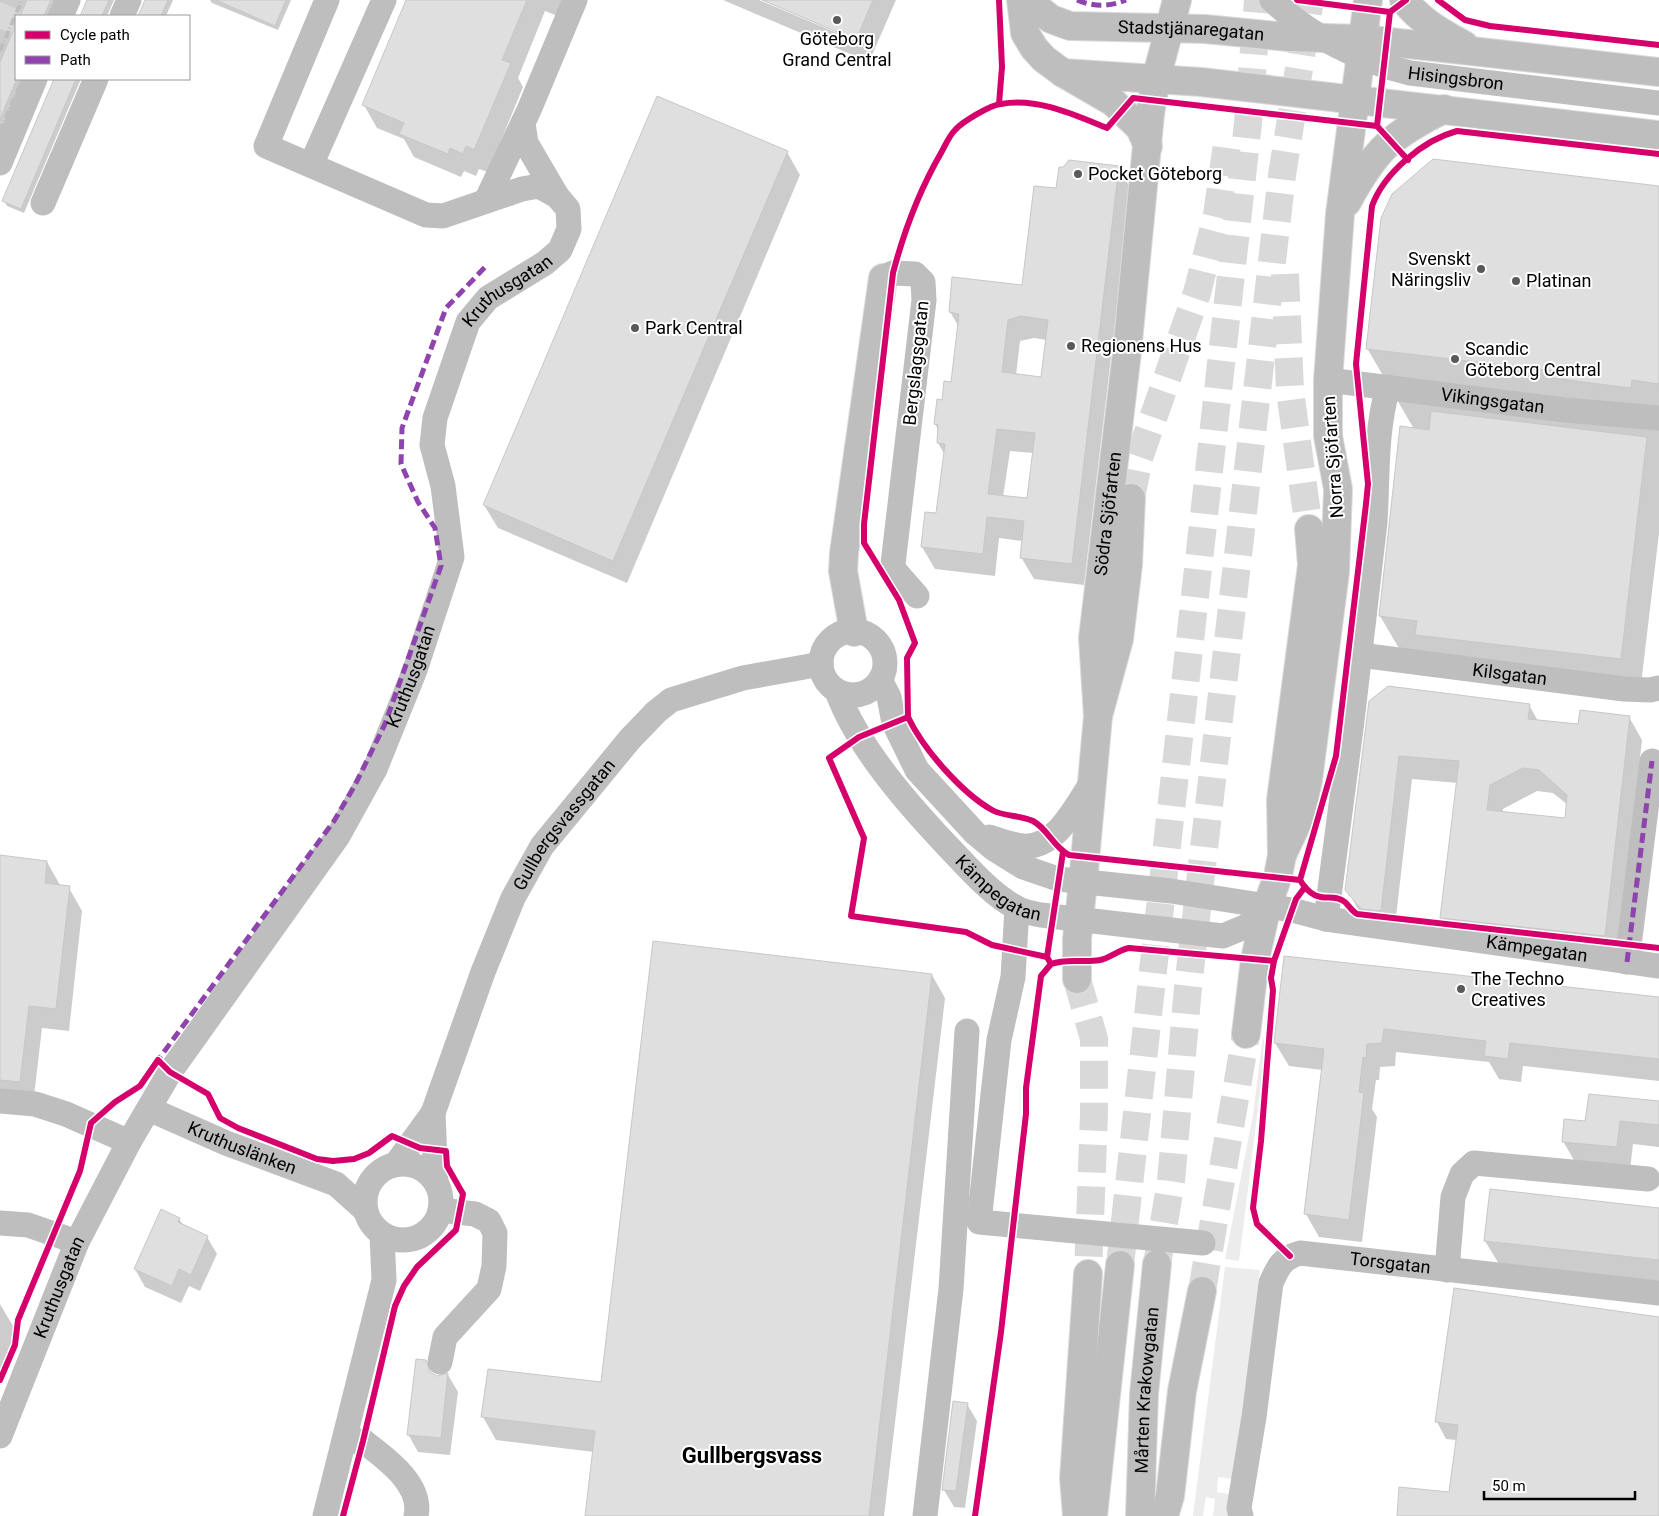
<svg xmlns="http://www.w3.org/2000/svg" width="1659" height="1516" font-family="Roboto,sans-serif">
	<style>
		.green { fill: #ececec }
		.shadow { fill: #0003; fill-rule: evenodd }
		.building { fill: #dfdfdf; stroke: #c7c7c7; fill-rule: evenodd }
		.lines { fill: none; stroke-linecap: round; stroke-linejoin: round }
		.minor-tunnel { stroke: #d9d9d9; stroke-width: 25; stroke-dasharray: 25 12; stroke-linecap: butt }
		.highway-tunnel { stroke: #d9d9d9; stroke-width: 28; stroke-dasharray: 28 14; stroke-linecap: butt }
		.major-casing { stroke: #dbdbdb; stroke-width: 30 }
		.highway-casing { stroke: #dbdbdb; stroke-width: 30 }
		.minor { stroke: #bebebe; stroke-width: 25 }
		.major { stroke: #bebebe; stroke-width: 28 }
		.highway { stroke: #bebebe; stroke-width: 28 }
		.tram { stroke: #bebebe; stroke-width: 1 }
		.rail { stroke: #bebebe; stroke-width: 4; stroke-dasharray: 8 2.5 1 2.5; stroke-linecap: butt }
		.minor-bridge { stroke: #bebebe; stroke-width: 25 }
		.quiet { stroke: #8e44ad; stroke-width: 5; stroke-dasharray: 10 5; stroke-linecap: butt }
		.cycleway-casing { stroke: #fff; stroke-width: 9 }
		.cycleway { stroke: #d6006c; stroke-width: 6 }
		.poi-dot { fill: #595959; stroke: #fff; stroke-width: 2 }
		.labels { text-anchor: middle; stroke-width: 4; stroke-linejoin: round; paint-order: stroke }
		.street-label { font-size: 18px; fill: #000; stroke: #fff }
		.poi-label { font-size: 18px; fill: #000; stroke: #fff; text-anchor: start }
		.district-label { font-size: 22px; font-weight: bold; fill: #000; stroke: #fff }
	</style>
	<rect width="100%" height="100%" fill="#fff"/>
	<g class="green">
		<path d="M1263,1035L1264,1042L1262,1076L1239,1261L1225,1259L1253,1115Z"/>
		<path d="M1225,1267L1260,1270L1234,1479L1218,1477L1217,1492L1232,1495L1229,1516H1213L1215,1499L1206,1497L1203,1516H1193Z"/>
	</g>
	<g class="shadow">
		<path d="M0,0H55L49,16H16V79H22L0,130Z"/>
		<path d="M88,0H114L107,16H81Z"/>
		<path d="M146,0H173L166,16H139Z"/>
		<path d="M210,0H291L278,30L212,3Z"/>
		<path d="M408,0H584L573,22L545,11L518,78L523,87L488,172L479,169L476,176L464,171L461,177L414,157L404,139L377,128L364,105Z"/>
		<path d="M723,0H759L861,43L862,41L766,0H896L869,62Z"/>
		<path d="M55,79H81L24,213L7,206L4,200Z"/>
		<path d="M787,152L800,175L627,583L498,528L484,505Z"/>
		<path d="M1118,167L1131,189L1084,585L1034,579L1021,557L1023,541L999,538L995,576L935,569L922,547L938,514L945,455L938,443L939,431L935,424L943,401L952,384L959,327L950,312L1023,286L1057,189ZM1034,338L1047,340L1043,378L1016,375L1020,341ZM1010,451L1034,453L1028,500L1003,497Z"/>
		<path d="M1659,187V533L1640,693L1400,650L1380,616L1414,429L1367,348Z"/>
		<path d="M1370,702L1529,705L1538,721L1579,725L1629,717L1642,740L1618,959L1455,941L1442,917L1458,783L1412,779L1394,934L1360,913L1347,889ZM1537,791L1553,793L1568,805L1566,820L1502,813L1503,809Z"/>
		<path d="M0,857L47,862L60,885L69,888L82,911L69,1031L42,1028L33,1105L0,1101Z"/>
		<path d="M1285,957L1659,999V1081L1523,1066L1521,1082L1499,1079L1489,1062L1396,1052L1395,1066L1380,1067L1379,1080H1376L1372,1109L1377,1117L1362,1242L1319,1237L1306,1214L1323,1070L1289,1066L1275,1043Z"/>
		<path d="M932,975L945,998L884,1516H586L594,1452L496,1440L483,1417L602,1383Z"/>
		<path d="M1659,1103V1147L1633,1144L1630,1170L1576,1164L1563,1141L1586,1123Z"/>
		<path d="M1659,1209V1282L1499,1264L1485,1241Z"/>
		<path d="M179,1219L184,1226L207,1237L217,1254L200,1291L189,1286L181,1303L145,1287L135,1269Z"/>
		<path d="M0,1304L16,1331L13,1346L0,1378Z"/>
		<path d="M1659,1318V1516H1399L1450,1493L1457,1440L1446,1439L1437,1422Z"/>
		<path d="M425,1361L433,1376L437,1377L448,1375L458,1392L450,1455L418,1452L408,1434Z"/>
		<path d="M967,1404L977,1421L965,1508L954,1507L944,1490Z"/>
	</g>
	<g class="building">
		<path d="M27,0H51L44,16H20Z"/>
		<path d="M87,0H109L102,16H80Z"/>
		<path d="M145,0H168L161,16H138Z"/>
		<path d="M216,0H286L275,26Z"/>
		<path d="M406,0H527L502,60L511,63L474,150L466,146L463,154L450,148L448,154L399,134L404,123L362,105Z"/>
		<path d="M762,0H873L856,40Z"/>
		<path d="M16,24V81L0,119V62Z"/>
		<path d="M54,79H76L21,209L2,201Z"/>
		<path d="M657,96L788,151L613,561L483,505Z"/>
		<path d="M1433,159L1659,186V384L1632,380L1631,388L1552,378L1553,371L1366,349L1381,218L1392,194Z"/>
		<path d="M1069,160L1119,166L1072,564L1020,558L1024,521L987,517L983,554L921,547L925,512L936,513L945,444L937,443L938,425L934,424L937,399L942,400L944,381L951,382L959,314L949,312L952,277L1022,285L1034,186L1056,188L1059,167H1063ZM1021,316L1048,320L1041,377L1002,372L1008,320ZM997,429L1035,433L1027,498L988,494Z"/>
		<path d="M1431,411L1647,437L1621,659L1415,635L1417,621L1379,616L1400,426L1429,430Z"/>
		<path d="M1388,686L1530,704L1528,719L1578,724L1580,710L1630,716L1605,936L1440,918L1459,761L1399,756L1381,911L1361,909L1345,890L1369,701ZM1523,768L1539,770L1567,795L1565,818L1487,810L1490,785Z"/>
		<path d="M0,855L47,861L45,883L70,886L56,1009L29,1006L20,1082L0,1080Z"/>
		<path d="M653,941L932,974L869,1516H585L595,1431L481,1417L488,1369L601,1382Z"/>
		<path d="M1284,956L1659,997V1059L1510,1043L1508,1059L1484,1056L1486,1041L1384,1029L1382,1043L1367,1044L1366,1058L1363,1057L1359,1092L1364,1093L1349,1220L1304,1214L1324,1049L1274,1043Z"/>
		<path d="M1589,1094L1659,1101V1125L1620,1121L1617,1147L1562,1142L1564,1119L1585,1121Z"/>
		<path d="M1490,1189L1659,1208V1260L1484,1241Z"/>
		<path d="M161,1209L180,1218L178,1222L208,1236L191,1275L179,1269L172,1286L134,1269Z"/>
		<path d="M1454,1288L1659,1317V1516H1397L1399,1487L1449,1492L1458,1425L1435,1422Z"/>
		<path d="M416,1359L426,1360L430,1372L437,1376L448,1373L441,1438L407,1435Z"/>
		<path d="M953,1401L968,1403L956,1491L942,1490Z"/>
	</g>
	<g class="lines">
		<path class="minor-tunnel" d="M0,29L12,0"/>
		<g class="highway-tunnel">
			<path d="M1285,274L1290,391L1309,529"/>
			<path d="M1131,498L1139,458L1197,293L1217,215L1227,144"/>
			<path d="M1077,979L1094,1039V1114L1088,1274"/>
			<path d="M1157,1264L1171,1181L1188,987L1282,175L1310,0"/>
			<path d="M1120,1265L1248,123L1258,0"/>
			<path d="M1202,1291L1246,1034"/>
		</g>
		<defs>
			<g id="major">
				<path d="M1021,0L1025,33L1034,48L1044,59L1063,73L1113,102L1140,128L1148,146"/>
				<path id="s9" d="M1027,0L1051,19L1070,26L1205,29L1288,37L1363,39L1659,72"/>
				<path d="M1404,0C1420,21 1442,33 1464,45"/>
				<path d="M1063,73L1201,82L1659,135"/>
				<path d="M1347,202C1376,149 1390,136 1444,109"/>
				<path d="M854,632L843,571L844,553L883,278"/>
				<path id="s10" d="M1083,882L1098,716L1093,638L1127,352L1150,114L1156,79L1177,0"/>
				<path d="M1267,906L1278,876L1282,855L1300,817L1308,780L1335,572L1338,489L1328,436V380L1340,214L1368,0"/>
			</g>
			<g id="highway">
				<path d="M1098,716L1119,639L1128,565L1131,498"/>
				<path d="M1282,855L1281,800L1312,565L1309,529"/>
				<path d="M1077,979V939L1083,882"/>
				<path d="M1246,1034L1255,959L1267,906"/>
				<path d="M1077,1516L1074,1478L1088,1274"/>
				<path d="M1093,1516L1120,1265"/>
				<path id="s11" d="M1140,1516L1144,1394L1157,1264"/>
				<path d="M1164,1516L1170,1496L1182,1391L1202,1291"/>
			</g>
		</defs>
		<use href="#major" class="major-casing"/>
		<use href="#highway" class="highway-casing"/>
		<g class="minor">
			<path d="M61,16L68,0"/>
			<path d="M122,16L129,0"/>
			<path d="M523,123L526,143L557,196"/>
			<path d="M0,163L35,79"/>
			<path d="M311,165L384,0"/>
			<path d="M486,201L529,110L575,0"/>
			<path d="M43,203L96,79"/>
			<path d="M883,278L893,273L915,274L923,282L924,300L893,564L895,571L917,596"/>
			<path id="s1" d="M1328,380L1565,410L1659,418"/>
			<circle cx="853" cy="663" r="32"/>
			<path id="s2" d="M1360,655L1624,689L1650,690L1659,688"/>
			<path id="s3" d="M880,680L889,697L894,723L917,770L975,833L994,849L1023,867L1058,879L1171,891L1292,910L1326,919L1659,966"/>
			<path id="s4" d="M837,691C858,749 912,809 955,854C973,873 993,895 1015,907C1023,912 1032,913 1041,915L1223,936L1247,926L1267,906"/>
			<path d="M989,837C1000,840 1011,845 1023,846C1056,849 1075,807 1091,784"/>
			<path d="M1017,908L1013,977L999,1040L979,1222L1203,1243"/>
			<path d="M1326,919L1352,721L1375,522C1378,475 1375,433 1388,387"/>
			<path d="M1627,962L1652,761"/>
			<path d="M0,1101L35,1104L66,1114L129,1142"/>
			<path id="s5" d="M149,1109L226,1143L336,1184L365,1210"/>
			<path d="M433,1113L436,1183"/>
			<circle cx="403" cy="1202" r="38"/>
			<path id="s6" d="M396,1164L433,1113L483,972L513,898L542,846L630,739L656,712L671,700L743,678L821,664"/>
			<path d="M0,1223L28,1225L77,1242"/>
			<path d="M1447,1270L1453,1197L1462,1174L1474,1163L1648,1179"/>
			<path d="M440,1362L445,1337L489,1289L494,1266L495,1233L489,1221L475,1214L440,1210"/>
			<path id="s7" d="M0,1436L77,1242L129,1142L170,1072L338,836L375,769L415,670L452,557L443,486L432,445L435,418L468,322L488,298L545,263L560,250L569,229L568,209L557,196L539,186L522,189L443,216L426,215L266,146L327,0"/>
			<path d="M345,1442L363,1441C385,1458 423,1484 416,1516"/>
			<path d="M325,1516L384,1280L382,1235"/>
			<path d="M925,1516L951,1289L967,1031"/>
			<path id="s8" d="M1241,1516L1239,1508L1254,1417L1271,1283C1278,1267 1282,1258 1300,1253L1659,1293"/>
		</g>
		<use href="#major" class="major"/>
		<use href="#highway" class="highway"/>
		<g class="tram">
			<path d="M1263,0C1304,42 1354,67 1411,80L1659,110"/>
			<path d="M1281,0C1319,32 1361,53 1409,66L1659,97"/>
		</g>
		<g class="rail">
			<path d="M49,16L56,0"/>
			<path d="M0,51L22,0"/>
			<path d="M0,131L23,79"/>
		</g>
		<path class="minor-bridge" id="s12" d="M1272,0C1310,36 1359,61 1410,73L1659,103"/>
		<g class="quiet">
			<path d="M1077,0C1094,7 1109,7 1126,0"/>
			<path d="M1627,962L1652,761"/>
			<path d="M155,1064L334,821L355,785L385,724L441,566L435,528L418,502L401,464L402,428L446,308L488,264"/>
		</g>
		<defs>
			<g id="cycleway">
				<path d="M999,0L1002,67L999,104"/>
				<path d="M1297,0L1390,12"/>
				<path d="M1438,0L1465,20L1490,26L1659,45"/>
				<path d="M1377,126L1390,12L1406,0"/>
				<path d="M908,717L907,658L915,643L899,600L864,543V524L893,273C904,231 919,191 941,153C945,146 949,136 955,130C962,122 990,105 1001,104C1037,97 1075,115 1107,128L1133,98L1377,126L1408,160"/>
				<path d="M1063,852L1047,957L1051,964C1067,958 1083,963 1100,960C1110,958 1118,950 1129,948L1274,961L1296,899L1305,887"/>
				<path d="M1300,880L1336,756L1366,504L1368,484L1356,364L1372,206C1384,173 1423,140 1457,131L1659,154"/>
				<path d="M1047,957L992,945L966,932L851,916L864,838L829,758L859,737L908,717C923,749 962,793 992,810C1005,817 1020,815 1033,821C1048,829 1053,847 1069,855L1300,880C1317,908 1331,891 1345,902C1349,906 1352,911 1357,914L1659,948"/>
				<path d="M1274,961L1271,978L1273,990L1261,1141L1253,1208L1257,1224L1290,1256"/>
				<path d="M0,1380L15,1345L18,1320L80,1171L91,1123L115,1102L140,1086L158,1060L170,1072L208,1094L220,1118L238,1128L317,1159L333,1161L354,1159L369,1153L392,1136L420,1148L446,1151L447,1166L463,1194L456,1230L417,1267L404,1286L395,1306L363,1441L343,1516"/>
				<path d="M975,1516L1001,1332L1026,1114V1088L1041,976L1051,964"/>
			</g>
		</defs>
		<use href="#cycleway" class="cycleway-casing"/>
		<use href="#cycleway" class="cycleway"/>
	</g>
	<g class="poi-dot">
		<circle cx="837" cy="20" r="5"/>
		<circle cx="1078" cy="174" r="5"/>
		<circle cx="1481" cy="269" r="5"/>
		<circle cx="1516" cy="281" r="5"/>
		<circle cx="635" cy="328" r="5"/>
		<circle cx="1071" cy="346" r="5"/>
		<circle cx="1455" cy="359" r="5"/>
		<circle cx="1461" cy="989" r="5"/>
	</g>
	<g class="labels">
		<g class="street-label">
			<text dy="6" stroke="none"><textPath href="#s9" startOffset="172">Stadstjänaregatan</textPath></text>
			<text dy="6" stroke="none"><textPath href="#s12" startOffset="204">Hisingsbron</textPath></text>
			<text dy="6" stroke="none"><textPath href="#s7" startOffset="1288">Kruthusgatan</textPath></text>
			<text transform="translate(916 363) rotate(-84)" y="6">Bergslagsgatan</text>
			<text dy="6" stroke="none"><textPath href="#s1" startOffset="166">Vikingsgatan</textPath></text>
			<text transform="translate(1333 457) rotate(-94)" y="6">Norra Sjöfarten</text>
			<text dy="6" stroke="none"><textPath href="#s10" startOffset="370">Södra Sjöfarten</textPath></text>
			<text dy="6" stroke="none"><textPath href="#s2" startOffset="151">Kilsgatan</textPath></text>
			<text dy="6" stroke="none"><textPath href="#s7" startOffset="868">Kruthusgatan</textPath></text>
			<text dy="6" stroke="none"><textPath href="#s6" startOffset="382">Gullbergsvassgatan</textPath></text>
			<text dy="6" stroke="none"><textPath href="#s4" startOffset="259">Kämpegatan</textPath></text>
			<text dy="6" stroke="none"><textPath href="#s3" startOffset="764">Kämpegatan</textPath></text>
			<text dy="6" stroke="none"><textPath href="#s5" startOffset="101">Kruthuslänken</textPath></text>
			<text dy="6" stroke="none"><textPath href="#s8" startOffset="370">Torsgatan</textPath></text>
			<text dy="6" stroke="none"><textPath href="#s7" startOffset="160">Kruthusgatan</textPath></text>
			<text dy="6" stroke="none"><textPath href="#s11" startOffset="126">Mårten Krakowgatan</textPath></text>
		</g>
		<g class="poi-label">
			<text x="837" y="45" text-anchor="middle">Göteborg<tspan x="837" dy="21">Grand Central</tspan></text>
			<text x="1088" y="180">Pocket Göteborg</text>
			<text x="1471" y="265" text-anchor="end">Svenskt<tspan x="1471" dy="21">Näringsliv</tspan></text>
			<text x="1526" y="287">Platinan</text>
			<text x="645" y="334">Park Central</text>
			<text x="1081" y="352">Regionens Hus</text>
			<text x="1465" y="355">Scandic<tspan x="1465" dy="21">Göteborg Central</tspan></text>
			<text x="1471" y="985">The Techno<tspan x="1471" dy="21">Creatives</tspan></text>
		</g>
		<g class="district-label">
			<text x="752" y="1463">Gullbergsvass</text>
		</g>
	</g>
	<rect x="15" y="15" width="175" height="65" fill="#ffffff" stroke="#999999"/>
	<rect x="25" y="31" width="25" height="8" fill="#d6006c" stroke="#999999"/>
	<text x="60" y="40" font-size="15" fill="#000000">Cycle path</text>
	<rect x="25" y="56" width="25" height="8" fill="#8e44ad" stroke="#999999"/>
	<text x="60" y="65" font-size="15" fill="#000000">Path</text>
	<path d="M1484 1491v8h151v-8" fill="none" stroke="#000000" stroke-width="2.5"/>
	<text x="1492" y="1491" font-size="15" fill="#000000" stroke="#ffffff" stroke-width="4" paint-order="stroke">50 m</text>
</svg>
